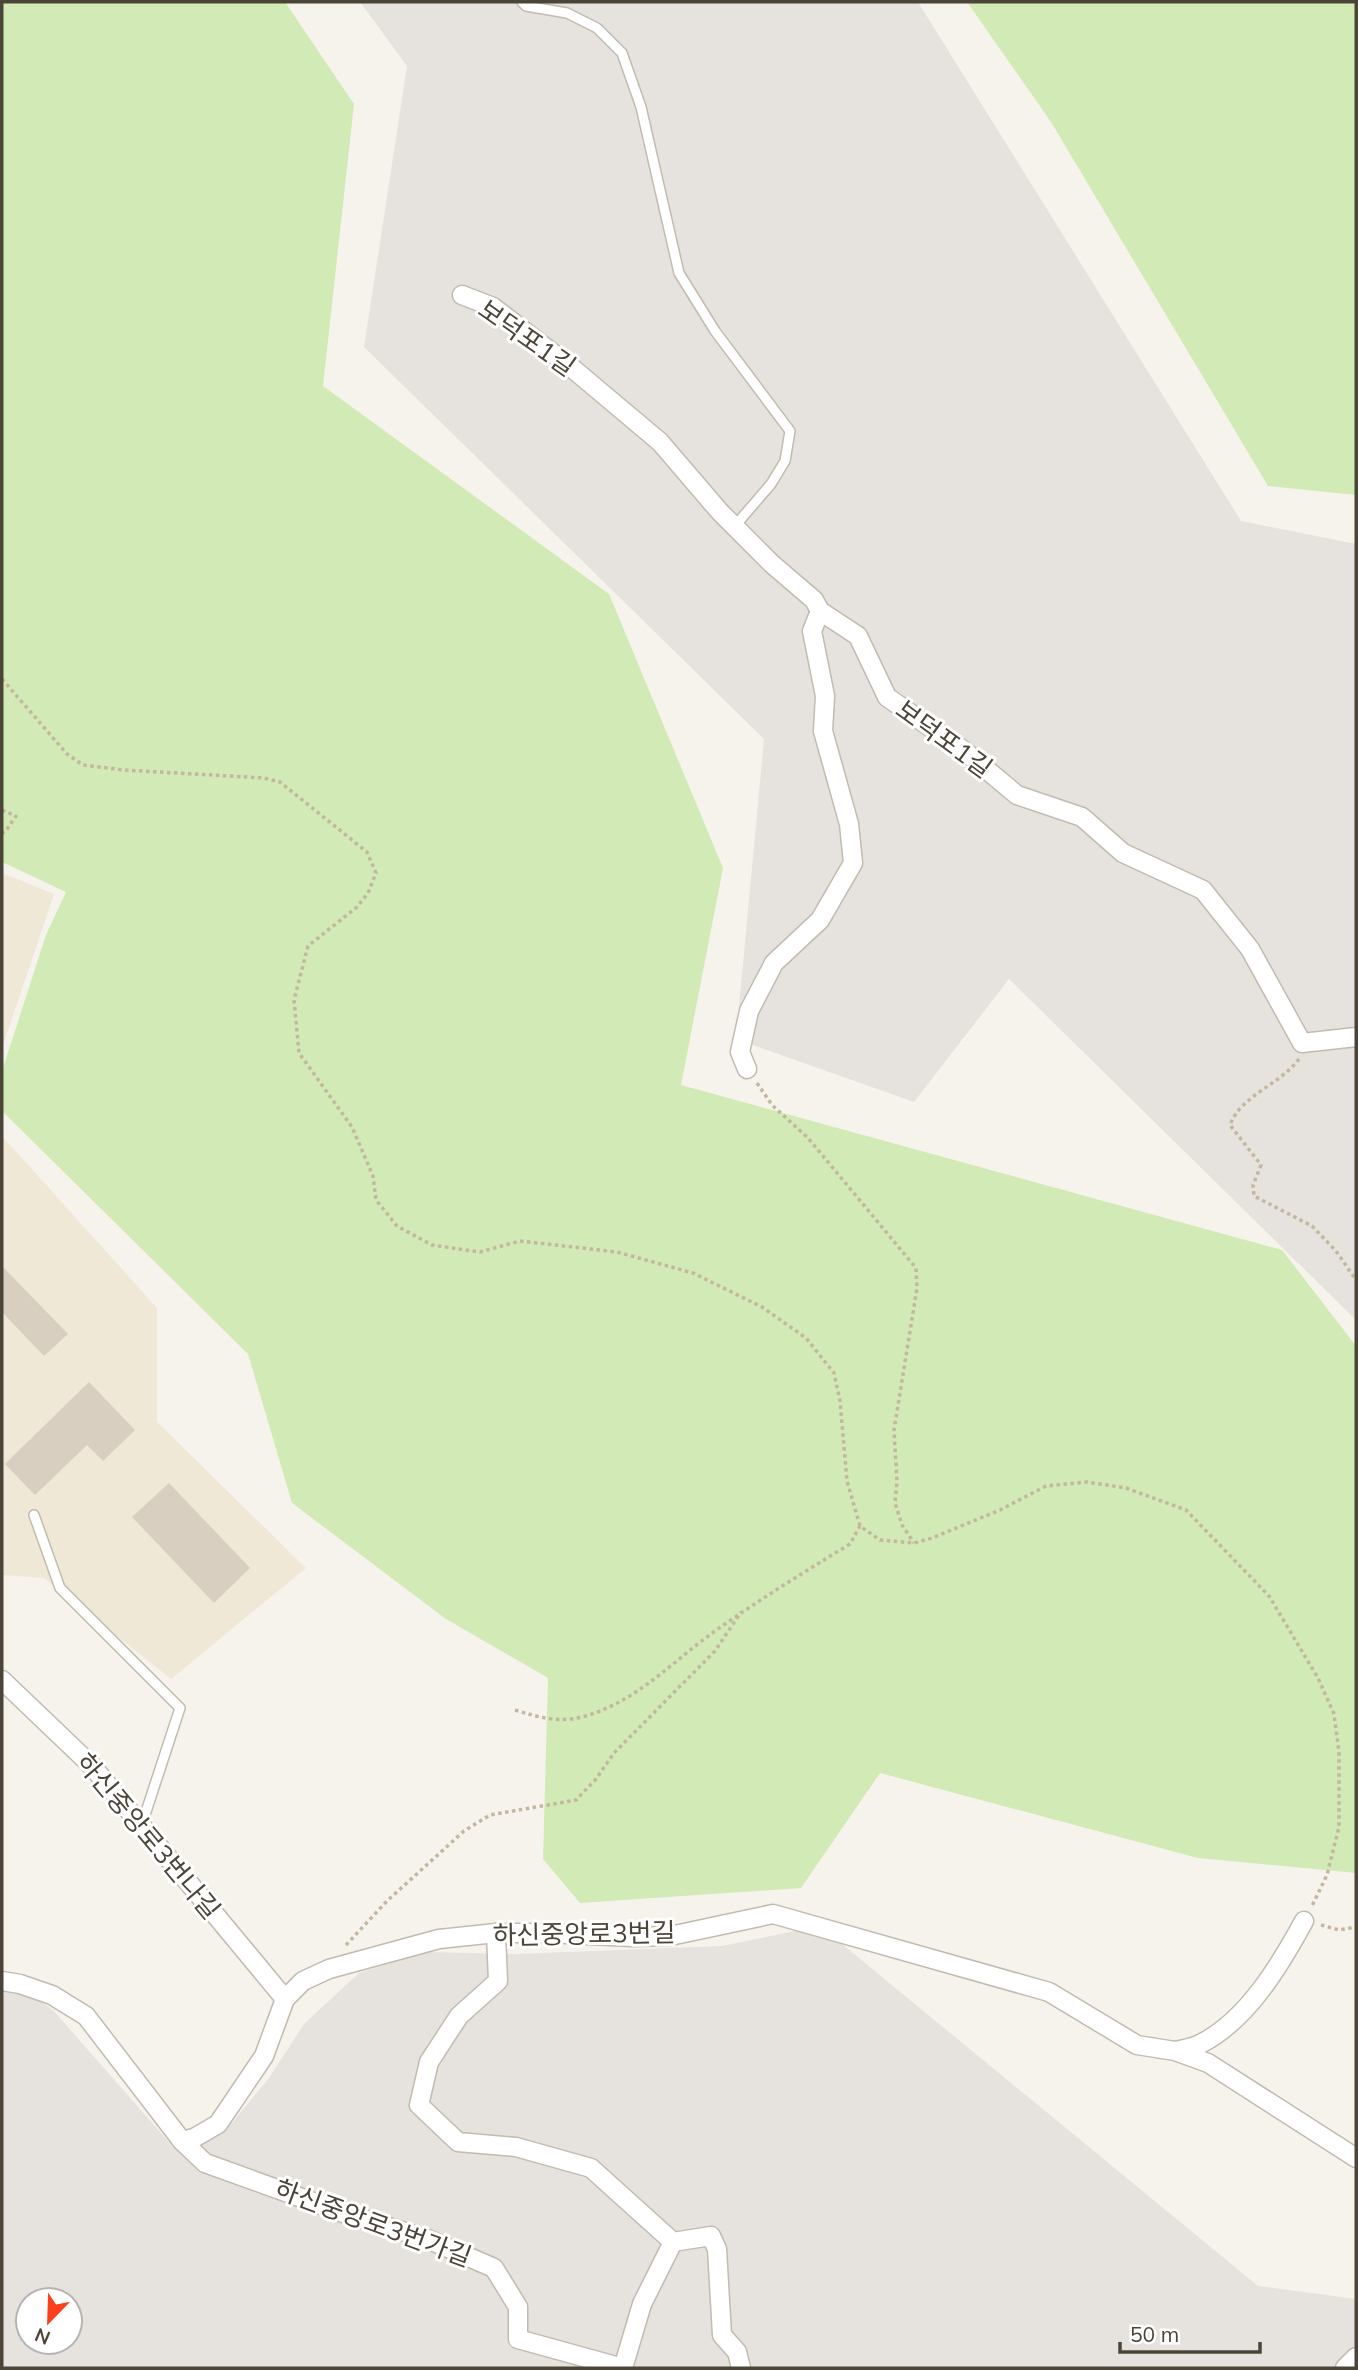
<svg xmlns="http://www.w3.org/2000/svg" width="1358" height="2370" font-family="Mulish,'Noto Sans KR',sans-serif">
	<style>
		.industrial { fill: #e6e2dd; fill-rule: evenodd }
		.education { fill: #efe8d6 }
		.green { fill: #d2eab5 }
		.building { fill: #d8cfc1 }
		.lines { fill: none; stroke-linecap: round; stroke-linejoin: round }
		.lane-casing { stroke: #c2bbae; stroke-width: 12 }
		.street-casing { stroke: #c2bbae; stroke-width: 21 }
		.path { stroke: #c4b79f; stroke-width: 3.5; stroke-dasharray: 3.5 3.5; stroke-linecap: butt }
		.lane { stroke: #fff; stroke-width: 9 }
		.street { stroke: #fff; stroke-width: 18 }
		.labels { text-anchor: middle; stroke-width: 6; stroke-linejoin: round; paint-order: stroke }
		.street-label { font-size: 26px; fill: #4b4439; stroke: #fff }
	</style>
	<rect width="100%" height="100%" fill="#f6f3ec"/>
	<g class="industrial">
		<path d="M360,2H918L1241,521L1356,544V1320L1009,979L914,1102L736,1039L764,739L364,347L407,66Z"/>
		<path d="M820,1926L1258,2286L1356,2299V2368H2V1990L21,1993L37,1999L53,2010L175,2149L183,2153L227,2129L269,2078L304,2024L359,1973L426,1952L515,1954L722,1946ZM28,2300H70V2342H28Z"/>
	</g>
	<g class="education">
		<path d="M2,873L54,894L2,1048Z"/>
		<path d="M2,1136L157,1308V1422L306,1568L171,1679L44,1578L2,1575Z"/>
	</g>
	<g class="green">
		<path d="M2,2H285L354,104L323,386L609,594L723,868L681,1085L1282,1250L1356,1346V1873L1198,1858L880,1773L801,1888L580,1903L543,1859L548,1678L446,1619L292,1503L248,1354L2,1111V1071L46,935L66,892L2,862Z"/>
		<path d="M967,2H1356V495L1268,486L1051,122Z"/>
	</g>
	<g class="building">
		<path d="M2,1266L68,1334L44,1356L2,1312Z"/>
		<path d="M89,1382L135,1430L103,1461L87,1445L35,1495L5,1464Z"/>
		<path d="M169,1483L250,1568L214,1603L132,1517Z"/>
	</g>
	<g class="lines">
		<defs>
			<g id="lane">
				<path d="M522,2L526,6L567,13L597,28L622,53L641,107L679,273L715,331L790,431L785,461L771,484L734,527"/>
				<path d="M34,1515L60,1588L180,1708L142,1824"/>
			</g>
			<g id="street">
				<path d="M462,295L493,307L572,368L660,442L720,512L772,564L814,600L820,611L858,636L887,697L963,750L1017,795L1082,817L1123,853L1203,890L1250,949L1302,1043L1356,1037"/>
				<path d="M747,1069L740,1052L749,1011L774,963L820,920L853,863L849,824L823,731L825,696L812,631L820,611"/>
				<path d="M2,1680L92,1766L285,1999"/>
				<path d="M496,1933L498,1981L459,2016L429,2062L419,2105L458,2142L516,2147L591,2168L673,2242"/>
				<path d="M2,1981L20,1984L52,1995L86,2016L182,2141L194,2138L218,2124L264,2056L285,1999L303,1981L329,1969L439,1939L496,1933H543L633,1937L670,1936L773,1914L1049,1992L1137,2045L1175,2051L1208,2063L1356,2158"/>
				<path d="M1175,2051C1184,2049 1194,2048 1202,2043C1248,2019 1280,1965 1304,1921"/>
				<path d="M182,2141L205,2163L349,2215L425,2238L494,2268L518,2307V2339L623,2368L642,2304L673,2242L711,2236L717,2249L722,2335L737,2352L741,2368"/>
				<path d="M1345,2368L1356,2357"/>
			</g>
		</defs>
		<use href="#lane" class="lane-casing"/>
		<use href="#street" class="street-casing"/>
		<g class="path">
			<path d="M2,679L67,754L83,765L124,770L264,778L280,782L367,852L376,873L368,893L357,907L308,946L294,1000L299,1053L352,1127L373,1176L376,1200L397,1226L432,1245L480,1252L520,1241L617,1252L693,1273L762,1307L806,1338L834,1373L840,1401L847,1481L860,1526L880,1540L914,1543L932,1538L1000,1510L1046,1486L1087,1482L1126,1488L1186,1510L1269,1596L1318,1678L1334,1714L1339,1752V1827L1327,1875L1311,1908"/>
			<path d="M2,810L16,816L5,832L2,833"/>
			<path d="M1299,1059C1280,1085 1241,1095 1230,1125L1261,1165L1253,1185L1254,1196L1312,1226L1336,1251L1356,1280"/>
			<path d="M757,1083L772,1105L808,1138L916,1268L917,1288L894,1430L897,1481L895,1503L902,1525L914,1543"/>
			<path d="M515,1710C538,1717 557,1723 582,1717C635,1703 672,1662 715,1631C759,1600 804,1572 850,1544L860,1526"/>
			<path d="M1321,1925L1339,1930L1356,1927"/>
			<path d="M346,1945L387,1901L464,1831L490,1815L576,1800L596,1779L614,1753L715,1651L741,1612"/>
		</g>
		<use href="#lane" class="lane"/>
		<use href="#street" class="street"/>
	</g>
	<g class="labels">
		<g class="street-label">
			<text transform="translate(527 338) rotate(35)" y="9">보덕포1길</text>
			<text transform="translate(944 739) rotate(36)" y="9">보덕포1길</text>
			<text transform="translate(148 1836) rotate(50)" y="9">하신중앙로3번나길</text>
			<text transform="translate(584 1934) rotate(-1)" y="9">하신중앙로3번길</text>
			<text transform="translate(373 2223) rotate(20)" y="9">하신중앙로3번가길</text>
		</g>
	</g>
	<rect width="1358" height="2370" fill="none" stroke="#4b4439" stroke-width="7"/>
	<g transform="translate(49 2321) rotate(203)"><circle r="33" fill="#ffffff" stroke="#b7b4b0" stroke-width="2"/>
	<path d="M0-5L12 26L0 18L-12 26Z" fill="#fc3f1d"/>
	<text y="-10" font-size="19" font-weight="bold" text-anchor="middle" fill="#4b4439">N</text>
	</g>
	<path d="M1120 2342v10h140v-10" fill="none" stroke="#4b4439" stroke-width="3.5"/>
	<text x="1130" y="2342" font-size="21" fill="#4b4439" stroke="#ffffff" stroke-width="5" paint-order="stroke">50 m</text>
</svg>
